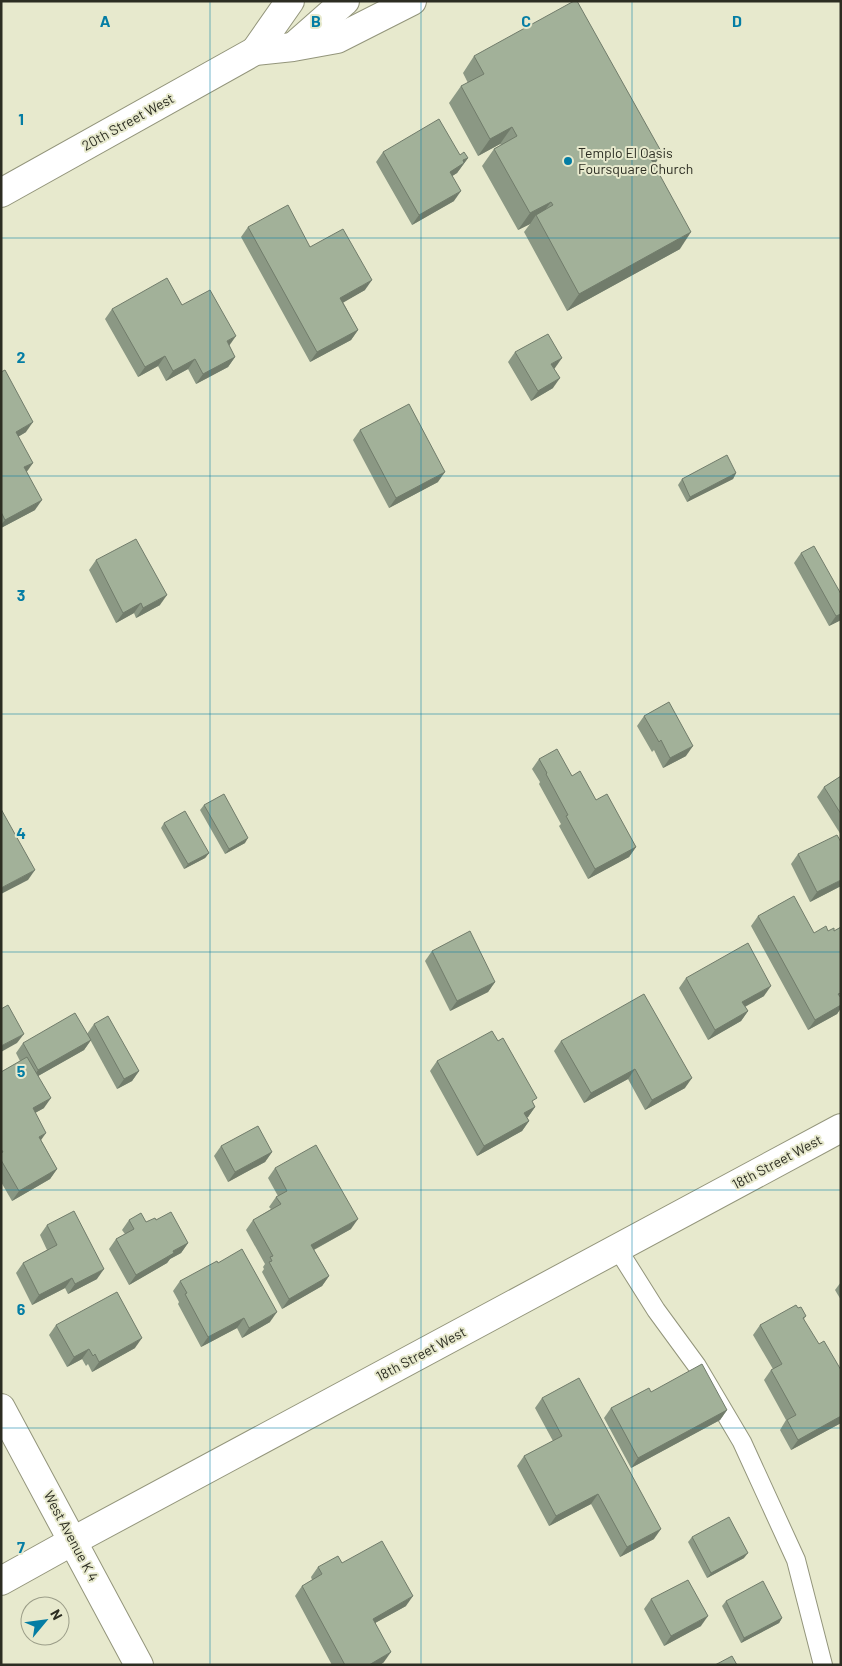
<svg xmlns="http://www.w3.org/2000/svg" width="842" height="1666" font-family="Barlow,sans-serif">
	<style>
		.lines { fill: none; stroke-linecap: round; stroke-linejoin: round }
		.lane-casing { stroke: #93957b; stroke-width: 20 }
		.street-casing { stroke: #93957b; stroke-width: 30 }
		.secondary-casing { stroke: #93957b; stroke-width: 30 }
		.lane { stroke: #fff; stroke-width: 18 }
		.street { stroke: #fff; stroke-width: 28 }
		.secondary { stroke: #fff; stroke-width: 28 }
		.wall { fill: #8b9884 }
		.shaded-wall { fill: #717c6b }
		.building { fill: #a2b199; stroke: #717c6b }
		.grid { fill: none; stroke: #047da4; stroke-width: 1; stroke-opacity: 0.55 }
		.poi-dot { fill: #047da4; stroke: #e7e9cd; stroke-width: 2 }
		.labels { text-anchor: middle; stroke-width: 4; stroke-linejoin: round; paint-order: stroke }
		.street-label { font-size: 14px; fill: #2c2d22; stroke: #e7e9cd }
		.poi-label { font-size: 14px; fill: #2c2d22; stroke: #e7e9cd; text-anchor: start }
		.grid-label { font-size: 16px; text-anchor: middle; font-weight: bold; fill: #047da4; stroke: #e7e9cd; stroke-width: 4; stroke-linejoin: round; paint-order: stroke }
	</style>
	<rect width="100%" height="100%" fill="#e7e9cd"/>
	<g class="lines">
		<defs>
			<path id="lane" d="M617,1248L656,1310L697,1366L742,1442L796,1560L823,1665"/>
			<g id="street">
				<path d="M1,1408L139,1665"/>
				<path d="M1,1581L73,1541L841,1128"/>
			</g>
			<g id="secondary">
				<path d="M294,46L345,1"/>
				<path d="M255,51L290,1"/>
				<path d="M1,193L255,51L293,47L337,39L412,1"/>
			</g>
		</defs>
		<use href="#lane" class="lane-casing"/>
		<use href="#street" class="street-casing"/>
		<use href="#secondary" class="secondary-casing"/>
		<use href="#lane" class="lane"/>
		<use href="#street" class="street"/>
		<use href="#secondary" class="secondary"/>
	</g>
	<g class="wall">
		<path d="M474,56L662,153L654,164L680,249L567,311L524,232L530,224L518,230L482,166L494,149L501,145L500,144L478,156L449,103L461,86L468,83L463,73Z"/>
		<path d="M383,152L460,155L468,158L457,173L452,176L454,201L412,225L376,162Z"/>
		<path d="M248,227L310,247L365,290L343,302L358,330L351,340L310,362L241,237Z"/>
		<path d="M182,305L229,346L235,357L228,367L196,384L188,369L166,381L158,366L138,377L105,319L112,309Z"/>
		<path d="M515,352L555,368L554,369L553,388L531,401L508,362Z"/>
		<path d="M1,372L26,432L18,437L35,510L1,528Z"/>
		<path d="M360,430L438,482L389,508L353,440Z"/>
		<path d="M736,473L733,479L687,502L678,485L682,479Z"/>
		<path d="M801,553L841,594V620L829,626L794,563Z"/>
		<path d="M96,560L160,605L136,618L134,613L116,623L89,570Z"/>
		<path d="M644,716L686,756L663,768L654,750L652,752L637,726Z"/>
		<path d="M539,759L572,776L596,800L636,847L629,857L588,879L559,826L561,824L539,784L540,782L532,769Z"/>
		<path d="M841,776V835L817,797L824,787Z"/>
		<path d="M204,805L245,843L225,854L200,810Z"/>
		<path d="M164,823L209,853L205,858L184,869L161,828Z"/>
		<path d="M798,854L841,886L810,902L791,864Z"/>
		<path d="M758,916L814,933L834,931L841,927V1008L837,1014L808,1030L751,926Z"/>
		<path d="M432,951L495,982L488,992L450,1011L425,961Z"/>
		<path d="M686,978L764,996L745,1007L748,1011L741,1021L708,1040L679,988Z"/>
		<path d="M94,1024L139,1071L132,1081L117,1089L87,1034Z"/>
		<path d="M91,1040L84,1050L38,1076L44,1108L35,1113L41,1140L57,1169L50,1179L12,1201L1,1182V1072L20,1061L16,1053L23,1043Z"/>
		<path d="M561,1041L685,1088L645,1110L628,1079L584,1103L554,1051Z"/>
		<path d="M437,1061L533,1103L535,1107L528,1117H527L529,1121L522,1131L477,1156L430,1071Z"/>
		<path d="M221,1146L272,1152L265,1162L228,1182L214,1156Z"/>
		<path d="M275,1168L351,1229L314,1250L329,1276L322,1286L282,1309L262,1272L264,1269L263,1267L265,1264L246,1230L253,1220L271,1209L269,1207L276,1197L278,1196L268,1178Z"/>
		<path d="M129,1220L146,1222L156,1220L188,1243L181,1253L170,1259L167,1263L129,1285L109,1249L116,1239L125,1234L122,1230Z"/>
		<path d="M47,1225L97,1279L68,1294L65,1288L32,1305L16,1273L23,1263L47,1250L40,1235Z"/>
		<path d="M218,1263L270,1322L242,1338L237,1328L201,1347L178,1304L179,1302L173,1291L180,1281Z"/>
		<path d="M841,1282V1300L835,1290Z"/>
		<path d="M798,1308L806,1316L804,1319L841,1423L791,1450L780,1430L786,1420L764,1380L771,1370L773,1369L753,1335L760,1325Z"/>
		<path d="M56,1325L135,1348L92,1372L88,1364L86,1366L82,1359L67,1367L49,1335Z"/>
		<path d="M651,1392L727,1410L720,1420L631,1468L604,1418L611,1408Z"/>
		<path d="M542,1398L654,1539L620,1557L591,1504L549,1526L517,1466L524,1456L553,1441L535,1408Z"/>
		<path d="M692,1537L744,1558L707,1578L688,1542Z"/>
		<path d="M342,1563L406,1606L375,1623L384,1662L380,1665H332L295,1596L302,1586L312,1580L311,1577L318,1567Z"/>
		<path d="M651,1599L701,1626L664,1646L644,1609Z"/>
		<path d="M726,1601L782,1618L779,1623L741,1643L722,1606Z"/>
	</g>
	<g class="shaded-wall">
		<path d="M512,127L500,144L478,156L490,139Z"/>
		<path d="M662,153L651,170V159Z"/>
		<path d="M468,158L457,173L443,182L450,172L463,160Z"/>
		<path d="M461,191L454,201L412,225L419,215Z"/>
		<path d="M551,202L539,218L536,215L530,224L518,230L530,213Z"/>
		<path d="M691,232L680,249L567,311L579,294Z"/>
		<path d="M372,280L365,290L334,308L340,298Z"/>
		<path d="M358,330L351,340L310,362L317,352Z"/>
		<path d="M236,336L229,346L227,341Z"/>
		<path d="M165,356L158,366L138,377L145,367Z"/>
		<path d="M235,357L228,367L196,384L203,374Z"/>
		<path d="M562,358L555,368L544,374L551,364Z"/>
		<path d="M195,359L188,369L166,381L173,371Z"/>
		<path d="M560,378L553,388L531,401L538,391Z"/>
		<path d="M33,422L26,432L9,442L16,432Z"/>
		<path d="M33,463L26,473L24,467Z"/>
		<path d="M445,472L438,482L389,508L396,498Z"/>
		<path d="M736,473L733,479L687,502L690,497Z"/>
		<path d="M42,500L35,510L1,528V525L5,520Z"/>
		<path d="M167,595L160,605L136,618L143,608Z"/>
		<path d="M141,603L134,613L116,623L123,613Z"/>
		<path d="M841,614V620L829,626L836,616Z"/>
		<path d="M693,746L686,756L663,768L670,758Z"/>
		<path d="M248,838L245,843L225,854L229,849Z"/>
		<path d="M636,847L629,857L588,879L595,869Z"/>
		<path d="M209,853L205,858L184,869L188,864Z"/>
		<path d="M35,870L28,880L1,894V888Z"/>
		<path d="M841,880V886L810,902L817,892Z"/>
		<path d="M495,982L488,992L450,1011L457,1001Z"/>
		<path d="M771,986L764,996L735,1012L742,1002Z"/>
		<path d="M841,1005V1008L837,1014L808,1030L815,1020Z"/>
		<path d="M748,1011L741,1021L708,1040L715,1030Z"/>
		<path d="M24,1034L17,1043L1,1052V1046Z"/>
		<path d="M91,1040L84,1050L31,1080L38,1070Z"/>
		<path d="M635,1069L628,1079L584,1103L591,1093Z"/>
		<path d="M139,1071L132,1081L117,1089L124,1079Z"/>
		<path d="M692,1078L685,1088L645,1110L652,1100Z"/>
		<path d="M51,1098L44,1108L26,1118L33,1108Z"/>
		<path d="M535,1107L528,1117L517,1123L524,1113Z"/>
		<path d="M529,1121L522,1131L477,1156L484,1146Z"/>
		<path d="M46,1133L39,1143V1137Z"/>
		<path d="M272,1152L265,1162L228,1182L235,1172Z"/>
		<path d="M57,1169L50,1179L12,1201L19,1191Z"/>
		<path d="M358,1219L351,1229L304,1255L311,1245Z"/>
		<path d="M188,1243L181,1253L170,1259L167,1263L129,1285L136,1275L173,1251Z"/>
		<path d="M104,1269L97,1279L68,1294L75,1284Z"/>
		<path d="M329,1276L322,1286L282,1309L289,1299Z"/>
		<path d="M72,1278L65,1288L32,1305L39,1295Z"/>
		<path d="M277,1312L270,1322L242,1338L249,1328Z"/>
		<path d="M244,1318L237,1328L201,1347L208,1337Z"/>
		<path d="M142,1338L135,1348L92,1372L99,1362Z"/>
		<path d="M89,1349L82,1359L67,1367L74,1357Z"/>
		<path d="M727,1410L720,1420L631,1468L638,1458Z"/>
		<path d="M841,1416V1423L791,1450L798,1440Z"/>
		<path d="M598,1494L591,1504L549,1526L556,1516Z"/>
		<path d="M661,1529L654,1539L620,1557L627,1547Z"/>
		<path d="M748,1553L744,1558L707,1578L711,1573Z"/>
		<path d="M413,1596L406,1606L366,1628L373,1619Z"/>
		<path d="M708,1616L701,1626L664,1646L671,1636Z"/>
		<path d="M782,1618L779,1623L741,1643L744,1638Z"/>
		<path d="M391,1652L384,1662L380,1665H369Z"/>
	</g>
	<g class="building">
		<path d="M574,1H577L662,153L651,159L691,232L579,294L536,215L553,205L551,202L530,213L494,149L517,136L512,127L490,139L461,86L484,74L474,56Z"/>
		<path d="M439,119L460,155L464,152L468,158L463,160L464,163L450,172L461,191L419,215L383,152Z"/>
		<path d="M288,205L310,247L343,229L372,280L340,298L358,330L317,352L248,227Z"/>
		<path d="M167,278L182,305L210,290L236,336L227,341L235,357L203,374L195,359L173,371L165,356L145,367L112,309Z"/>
		<path d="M548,334L562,358L551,364L560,378L538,391L515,352Z"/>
		<path d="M5,370L33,422L16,432L33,463L24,467L42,500L5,520L1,512V372Z"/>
		<path d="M409,404L445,472L396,498L360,430Z"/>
		<path d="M727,455L736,473L690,497L682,479Z"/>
		<path d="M136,539L167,595L143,608L141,603L123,613L96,560Z"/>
		<path d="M814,546L841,594V614L836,616L801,553Z"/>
		<path d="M669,702L693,746L670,758L661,740L659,742L644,716Z"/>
		<path d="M557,749L572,776L580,771L596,800L607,794L636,847L595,869L566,816L568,815L546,774L547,773L539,759Z"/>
		<path d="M841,776V814L824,787Z"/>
		<path d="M224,794L248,838L229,849L204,805Z"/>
		<path d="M1,809L35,870L1,888Z"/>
		<path d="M185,811L209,853L188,864L164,823Z"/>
		<path d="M837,835L841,842V880L817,892L798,854Z"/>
		<path d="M794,896L814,933L826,926L828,931L834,928V931L841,927V993L838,994L841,998V1005L815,1020L758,916Z"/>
		<path d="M470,931L495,982L457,1001L432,951Z"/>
		<path d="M748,943L771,986L742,1002L748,1011L715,1030L686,978Z"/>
		<path d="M644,994L692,1078L652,1100L635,1069L591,1093L561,1041Z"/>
		<path d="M8,1005L24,1034L1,1046V1009Z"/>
		<path d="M75,1013L91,1040L38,1070L23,1043Z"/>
		<path d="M108,1016L139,1071L124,1079L94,1024Z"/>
		<path d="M492,1031L498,1041L503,1038L537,1098L532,1101L535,1107L524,1113L529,1121L484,1146L437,1061Z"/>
		<path d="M27,1057L51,1098L33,1108L46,1133L39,1137L57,1169L19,1191L1,1160V1153L3,1152L1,1149V1072Z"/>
		<path d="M258,1126L272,1152L235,1172L221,1146Z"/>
		<path d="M316,1145L358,1219L311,1245L329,1276L289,1299L269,1262L272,1261L270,1257L273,1256L253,1220L281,1204L276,1197L287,1191L275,1168Z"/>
		<path d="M74,1211L104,1269L75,1284L72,1278L39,1295L23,1263L57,1245L47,1225Z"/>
		<path d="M171,1212L188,1243L173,1251L174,1253L136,1275L116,1239L134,1229L129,1220L141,1213L146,1222L155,1218L156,1220Z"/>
		<path d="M242,1249L277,1312L249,1328L244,1318L208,1337L185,1294L187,1293L180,1281L217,1261L218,1263Z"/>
		<path d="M117,1292L142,1338L99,1362L95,1354L93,1356L89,1349L74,1357L56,1325Z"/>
		<path d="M796,1305L798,1308L801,1307L806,1316L803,1318L819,1344L824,1341L841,1370V1416L798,1440L787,1420L796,1415L771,1370L782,1364L760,1325Z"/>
		<path d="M702,1364L727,1410L638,1458L611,1408L649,1388L651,1392Z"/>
		<path d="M579,1378L661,1529L627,1547L598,1494L556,1516L524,1456L562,1436L542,1398Z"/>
		<path d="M729,1517L748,1553L711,1573L692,1537Z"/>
		<path d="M382,1541L413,1596L373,1619L391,1652L369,1665H345L302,1586L322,1574L318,1567L338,1556L342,1563Z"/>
		<path d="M688,1580L708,1616L671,1636L651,1599Z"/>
		<path d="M763,1581L782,1618L744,1638L726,1601Z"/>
		<path d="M732,1656L737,1665H715Z"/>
	</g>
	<path class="grid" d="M210,1V1665M421,1V1665M632,1V1665M1,238H841M1,476H841M1,714H841M1,952H841M1,1190H841M1,1428H841"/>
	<circle class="poi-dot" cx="568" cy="161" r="5"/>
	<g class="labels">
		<g class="street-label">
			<text transform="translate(128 122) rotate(-29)" y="5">20th Street West</text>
			<text transform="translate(777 1162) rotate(-28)" y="5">18th Street West</text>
			<text transform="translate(421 1354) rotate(-28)" y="5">18th Street West</text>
			<text transform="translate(71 1536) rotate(62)" y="5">West Avenue K 4</text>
		</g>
		<g class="poi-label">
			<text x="578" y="158">Templo El Oasis<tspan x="578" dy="16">Foursquare Church</tspan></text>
		</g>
	</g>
	<g class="grid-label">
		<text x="105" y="27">A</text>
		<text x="316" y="27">B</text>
		<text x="526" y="27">C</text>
		<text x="737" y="27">D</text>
		<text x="21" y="125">1</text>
		<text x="21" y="363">2</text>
		<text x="21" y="601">3</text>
		<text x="21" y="839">4</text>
		<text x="21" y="1077">5</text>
		<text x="21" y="1315">6</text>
		<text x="21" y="1553">7</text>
	</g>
	<rect width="842" height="1666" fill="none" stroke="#2c2d22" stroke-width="5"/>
	<g transform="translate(45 1621) rotate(61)"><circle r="24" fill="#e7e9cd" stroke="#9c9e89"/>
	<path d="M0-4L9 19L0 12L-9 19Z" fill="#047da4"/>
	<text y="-8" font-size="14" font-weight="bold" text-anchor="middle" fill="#2c2d22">N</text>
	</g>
</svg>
